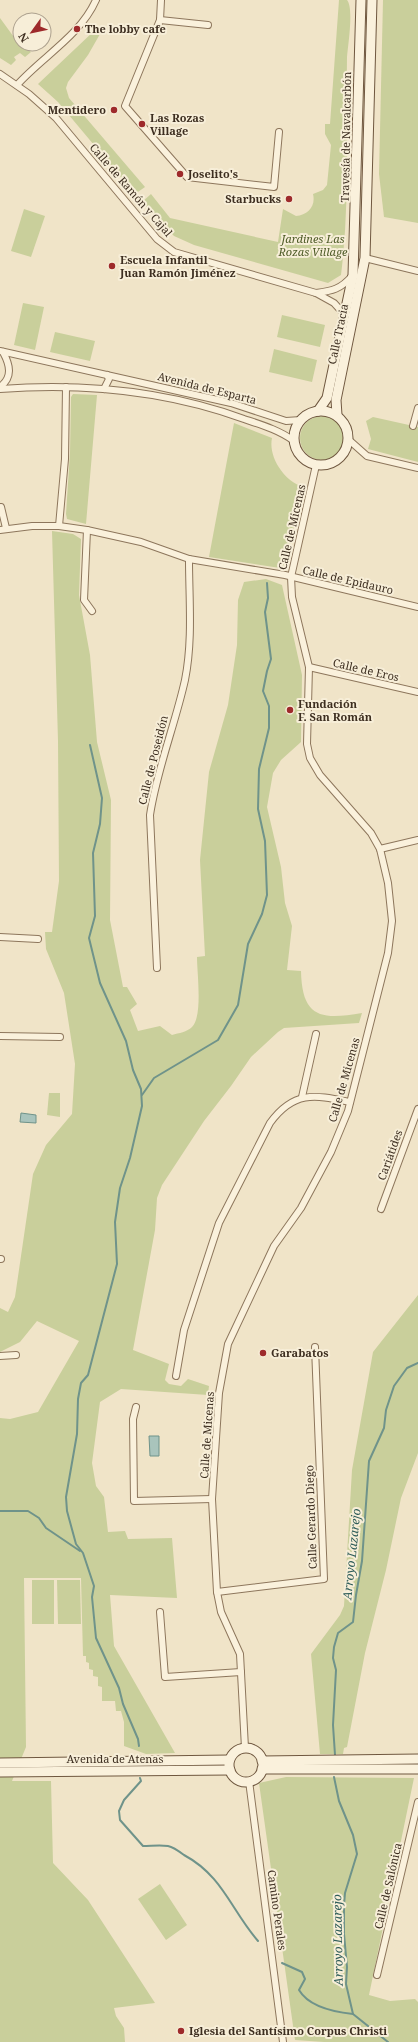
<svg xmlns="http://www.w3.org/2000/svg" width="418" height="2042" font-family="'Noto Serif',serif">
	<style>
		.green { fill: #c9cf9b }
		.water { fill: #a9c4bc; stroke: #6f938a }
		.lines { fill: none; stroke-linecap: round; stroke-linejoin: round }
		.stream { stroke: #6f938a; stroke-width: 2 }
		.street-casing { stroke: #8d765c; stroke-width: 8 }
		.secondary-casing { stroke: #6f573f; stroke-width: 11 }
		.street { stroke: #faf1dc; stroke-width: 6 }
		.secondary { stroke: #faf1dc; stroke-width: 9 }
		.poi-dot { fill: #9e2a2b; stroke: #f7eed8; stroke-width: 1.5 }
		.labels { text-anchor: middle; stroke-width: 4; stroke-linejoin: round; paint-order: stroke }
		.poi-label { font-size: 11px; font-weight: bold; fill: #3d2e20; stroke: #f7eed8; text-anchor: start }
		.street-label { font-size: 11px; fill: #3d2e20; stroke: #f7eed8 }
		.park-label { font-size: 11px; font-style: italic; fill: #4d5a26; stroke: #f7eed8 }
		.water-label { font-size: 12px; font-style: italic; fill: #2f5d5a; stroke: #f7eed8 }
	</style>
	<rect width="100%" height="100%" fill="#f0e4c8"/>
	<g class="green">
		<path d="M339,0H347C354,8 348,45 347,57C346,129 350,203 341,275L328,283L194,245L174,236L142,202L151,194L170,218L278,242L283,209L296,216C308,215 316,206 313,194L323,190L327,185L331,145L325,134V124H330Z"/>
		<path d="M383,0H418V223L384,217L379,174Z"/>
		<path d="M0,18L16,40L31,52L25,57L20,53L14,57L16,60L11,65L0,58Z"/>
		<path d="M94,31L100,34L88,55L68,82L66,88L69,98L145,187L135,194L58,102L38,84Z"/>
		<path d="M24,209L45,216L31,257L11,251Z"/>
		<path d="M23,303L44,307L35,350L14,345Z"/>
		<path d="M282,315L325,325L320,347L277,337Z"/>
		<path d="M55,332L95,341L90,361L50,352Z"/>
		<path d="M274,349L317,360L312,382L269,372Z"/>
		<path d="M73,394L97,395L86,524L67,519L66,514L70,453L71,397Z"/>
		<circle cx="322" cy="438" r="22"/>
		<path d="M373,417L418,427V462L368,449L371,439L366,421Z"/>
		<path d="M234,423L272,438C268,457 284,481 303,487L286,563L280,568L209,557Z"/>
		<path d="M52,531L73,534L81,539L79,595L90,655L97,742L111,800L110,920L123,987H127L137,1004L130,1010L138,1031L160,1026L172,1035C179,1033 187,1032 192,1027C203,1016 197,973 197,957L205,956L200,860L209,772L228,705L237,645L238,600L244,582L266,579L282,585L302,675L301,742L281,760L273,773L267,807L281,867L285,903L292,926L287,970L301,971C302,1018 321,1020 362,1013L359,1023L284,1028L278,1032L251,1057L231,1086L204,1121L162,1185L157,1198L155,1230L133,1350L169,1364L165,1380L169,1384L181,1386L188,1379L209,1386L208,1395L121,1389L100,1402L92,1463L96,1486L104,1497L108,1532L125,1531L128,1539L172,1538L177,1598L110,1595L114,1646L175,1753L146,1754L124,1746V1722L121,1711H116L115,1701H102V1687L98,1686V1677L93,1676V1670L89,1669V1663L86,1662V1656H83L81,1578H24L26,1747L12,1781H51L53,1863L88,1900L155,2003L114,2008L116,2016L124,2028L125,2042H0V1418L10,1419L38,1412L79,1341L37,1321L20,1342L0,1352V1308L8,1312L15,1297L33,1174L46,1145L72,1114L75,1064L64,993L46,949L45,932H52L59,881L58,741Z"/>
		<path d="M49,1093H60V1117L47,1115Z"/>
		<path d="M418,1295V1453L401,1498L386,1570L365,1653L347,1747L344,1748L343,1754H320L311,1654L340,1615L344,1606L352,1470L373,1352Z"/>
		<rect x="32" y="1580" width="22" height="44"/>
		<path d="M57,1580H80L81,1624H58Z"/>
		<path d="M286,1777L414,1778L369,1995L390,2001L415,1999L418,2002V2042H324L295,2040L259,1783Z"/>
		<path d="M160,1884L187,1925L166,1940L138,1899Z"/>
	</g>
	<g class="water">
		<path d="M21,1113L36,1115V1123L20,1122Z"/>
		<path d="M149,1436H159V1456H150Z"/>
	</g>
	<g class="lines">
		<g class="stream">
			<path d="M90,745L102,798L100,824L93,853L95,916L89,938L100,983L126,1041L133,1070L141,1089L142,1106L130,1158L120,1188L115,1222L117,1264L88,1375L81,1383L78,1399L77,1434L66,1497L67,1511L76,1544L83,1553L94,1586L92,1597L96,1638L119,1688L123,1704L138,1739L139,1746"/>
			<path d="M142,1095L154,1078L218,1040L238,1005L248,944L262,914L267,895L265,841L258,809L259,769L269,728V706L263,691L267,671L271,659L265,612L268,598L267,583"/>
			<path d="M0,1511H28L39,1518L46,1528L80,1551"/>
			<path d="M335,1755L333,1725L336,1670L333,1658L334,1647L338,1633L353,1622L356,1595L362,1561L369,1461L384,1428L386,1410L394,1386L407,1368L418,1363"/>
			<path d="M334,1777L339,1801L353,1835L357,1854L345,1893L344,1905V1934L347,1967L346,1984L353,2014L388,2042"/>
			<path d="M140,1778L141,1781L124,1800L119,1811L120,1820L143,1846C151,1846 160,1845 168,1846C173,1847 180,1852 184,1855C223,1876 231,1910 258,1941"/>
			<path d="M282,1963L302,1972L305,1979L299,1990C309,2007 334,2012 353,2014"/>
		</g>
		<defs>
			<g id="street">
				<path d="M161,0L160,20L125,106L187,177L274,187L279,132"/>
				<path d="M160,20L208,25"/>
				<path d="M0,74L29,94L56,118L157,239L174,252L316,293L334,303L345,315"/>
				<path d="M17,85C43,56 80,36 96,0"/>
				<path d="M365,258L418,271"/>
				<path d="M316,293C332,291 341,289 352,276"/>
				<path d="M0,351L231,403L286,421L301,420"/>
				<path d="M0,387C13,377 10,365 3,352"/>
				<path d="M0,389C82,383 167,391 244,419C262,425 279,430 294,441"/>
				<path d="M104,389L109,379L107,375"/>
				<path d="M413,426L418,408"/>
				<path d="M349,440L367,456L418,468"/>
				<path d="M1,507L6,528"/>
				<path d="M59,526L65,459L66,387"/>
				<path d="M0,530L32,526H59L87,530L141,542L189,559L285,575L418,607"/>
				<path d="M87,530L84,600L92,611"/>
				<path d="M309,667L418,692"/>
				<path d="M380,849L418,840"/>
				<path d="M0,937L38,939"/>
				<path d="M157,968L150,815C157,769 175,725 185,680C193,640 189,599 189,559"/>
				<path d="M0,1036L60,1037"/>
				<path d="M302,1097L316,1034"/>
				<path d="M381,1209L418,1109"/>
				<path d="M0,1259H1"/>
				<path d="M0,1356L16,1355"/>
				<path d="M176,1376L184,1330L219,1223L270,1123C294,1090 315,1095 350,1102"/>
				<path d="M136,1407L133,1419L134,1501L212,1499"/>
				<path d="M217,1592L324,1579L315,1347"/>
				<path d="M160,1612L165,1677L241,1672"/>
				<path d="M245,1748L240,1654L221,1612L217,1592L212,1499L219,1393L228,1344L274,1246L301,1208L331,1152L348,1111L388,953L392,921L388,883L380,849L371,833L320,775L310,758L307,744L309,667L292,597L291,577L316,465"/>
				<path d="M249,1781L283,2042"/>
				<path d="M377,1975L418,1802"/>
			</g>
			<g id="secondary">
				<circle cx="321" cy="438" r="27"/>
				<path d="M318,411L327,398L353,275L361,0"/>
				<path d="M337,415L336,400L365,258L372,0"/>
				<circle cx="246" cy="1765" r="17"/>
				<path d="M262,1761L418,1759"/>
				<path d="M0,1763L229,1760"/>
				<path d="M262,1769H418"/>
				<path d="M0,1772L230,1770"/>
			</g>
		</defs>
		<use href="#street" class="street-casing"/>
		<use href="#secondary" class="secondary-casing"/>
		<use href="#street" class="street"/>
		<use href="#secondary" class="secondary"/>
	</g>
	<g class="poi-dot">
		<circle cx="77" cy="29" r="4"/>
		<circle cx="114" cy="110" r="4"/>
		<circle cx="142" cy="124" r="4"/>
		<circle cx="180" cy="174" r="4"/>
		<circle cx="289" cy="199" r="4"/>
		<circle cx="112" cy="266" r="4"/>
		<circle cx="290" cy="710" r="4"/>
		<circle cx="263" cy="1353" r="4"/>
		<circle cx="181" cy="2031" r="4"/>
	</g>
	<g class="labels">
		<g class="poi-label">
			<text x="85" y="33">The lobby cafe</text>
			<text x="106" y="114" text-anchor="end">Mentidero</text>
			<text x="150" y="122">Las Rozas<tspan x="150" dy="13">Village</tspan></text>
			<text x="188" y="178">Joselito's</text>
			<text x="281" y="203" text-anchor="end">Starbucks</text>
			<text x="120" y="264">Escuela Infantil<tspan x="120" dy="13">Juan Ramón Jiménez</tspan></text>
			<text x="298" y="708">Fundación<tspan x="298" dy="13">F. San Román</tspan></text>
			<text x="271" y="1357">Garabatos</text>
			<text x="189" y="2035">Iglesia del Santísimo Corpus Christi</text>
		</g>
		<g class="street-label">
			<text transform="translate(346 137) rotate(-89)" y="4">Travesía de Navalcarbón</text>
			<text transform="translate(131 190) rotate(49)" y="4">Calle de Ramón y Cajal</text>
			<text transform="translate(338 334) rotate(-78)" y="4">Calle Tracia</text>
			<text transform="translate(207 388) rotate(14)" y="4">Avenida de Esparta</text>
			<text transform="translate(292 527) rotate(-77)" y="4">Calle de Micenas</text>
			<text transform="translate(348 580) rotate(13)" y="4">Calle de Epidauro</text>
			<text transform="translate(366 670) rotate(13)" y="4">Calle de Eros</text>
			<text transform="translate(153 760) rotate(-76)" y="4">Calle de Poseidón</text>
			<text transform="translate(344 1080) rotate(-74)" y="4">Calle de Micenas</text>
			<text transform="translate(390 1155) rotate(-70)" y="4">Cariátides</text>
			<text transform="translate(207 1435) rotate(-86)" y="4">Calle de Micenas</text>
			<text transform="translate(311 1517) rotate(-92)" y="4">Calle Gerardo Diego</text>
			<text x="115" y="1763">Avenida de Atenas</text>
			<text transform="translate(388 1886) rotate(-77)" y="4">Calle de Salónica</text>
			<text transform="translate(277 1910) rotate(82)" y="4">Camino Perales</text>
		</g>
		<g class="park-label">
			<text x="313" y="243">Jardines Las<tspan x="313" dy="13">Rozas Village</tspan></text>
		</g>
		<g class="water-label">
			<text transform="translate(352 1554) rotate(-84)" y="4">Arroyo Lazarejo</text>
			<text transform="translate(338 1940) rotate(-91)" y="4">Arroyo Lazarejo</text>
		</g>
	</g>
	<g transform="translate(32 32) rotate(237)"><circle r="19" fill="#f7eed8" stroke="#ada18e"/>
	<path d="M0-3L7 15L0 10L-7 15Z" fill="#9e2a2b"/>
	<text y="-6" font-size="11" font-weight="bold" text-anchor="middle" fill="#3d2e20">N</text>
	</g>
</svg>
